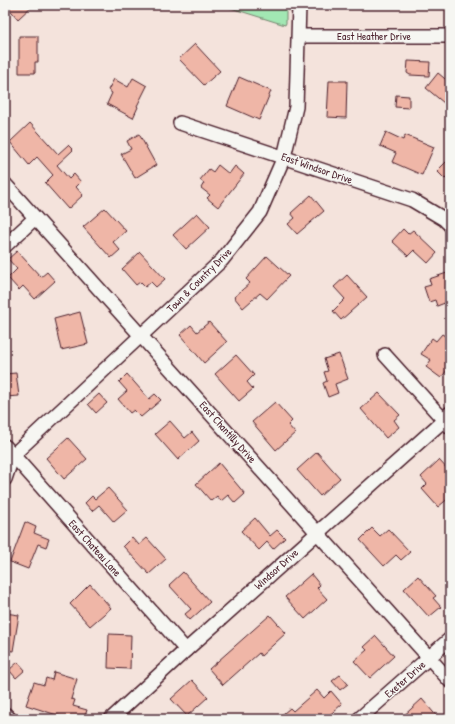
<svg xmlns="http://www.w3.org/2000/svg" width="455" height="724" font-family="'Patrick Hand',sans-serif">
	<style>
		.green { fill: #a2e7b3; stroke: #76836f }
		.building { fill: #efb6a7; stroke: #4a1f2b }
		.lines { fill: none; stroke-linecap: round; stroke-linejoin: round }
		.minor-casing { stroke: #4a1f2b; stroke-width: 16 }
		.minor { stroke: #f6f6f2; stroke-width: 13 }
		.labels { text-anchor: middle; stroke-width: 3; stroke-linejoin: round; paint-order: stroke }
		.street-label { font-size: 11px; fill: #4a1f2b; stroke: #f6f6f2 }
	</style>
	<rect width="100%" height="100%" fill="#f4e3dc"/>
	<filter id="ink" filterUnits="userSpaceOnUse"><feTurbulence type="fractalNoise" baseFrequency=".025" numOctaves="2"/><feDisplacementMap in="SourceGraphic" scale="8" xChannelSelector="R" yChannelSelector="G"/><feConvolveMatrix kernelMatrix="1 2 1 2 8 2 1 2 1" color-interpolation-filters="sRGB"/></filter>
	<g filter="url(#ink)">
		<path class="green" d="M221,5H286V23L285,25Z"/>
		<g class="building">
			<path d="M6,5H33L18,19Z"/>
			<path d="M19,36H38V62H35V73H19Z"/>
			<path d="M195,44L220,71L204,85L179,59Z"/>
			<path d="M408,61L430,62L429,76L410,75L407,73Z"/>
			<path d="M438,73L450,83V108L426,88Z"/>
			<path d="M239,77L271,91L259,120L227,106Z"/>
			<path d="M133,78L147,86L137,106L138,107L133,118L107,104L112,93L108,90L114,79L128,87Z"/>
			<path d="M329,81H347L346,118L327,117Z"/>
			<path d="M396,95L409,96V108L395,107Z"/>
			<path d="M30,123L58,154L68,145L73,150L57,165L69,179L74,174L81,182L76,187L83,195L68,209L45,183L53,175L37,157L29,165L10,142Z"/>
			<path d="M386,132L403,140L405,135L434,147L422,175L392,162L396,153L380,146Z"/>
			<path d="M139,134L156,165L135,178L121,154L131,149L127,141Z"/>
			<path d="M450,158V174L445,179L437,171Z"/>
			<path d="M218,165L229,174L235,166L244,174L218,207L207,198L210,195L201,188L204,183L200,180L209,169L213,172Z"/>
			<path d="M311,195L324,211L297,234L288,224L295,218L291,213Z"/>
			<path d="M105,208L126,231L113,242L120,250L111,258L83,227Z"/>
			<path d="M197,213L210,227L186,249L173,235Z"/>
			<path d="M403,229L408,234L413,230L437,253L428,263L414,250L408,256L392,241Z"/>
			<path d="M17,251L41,277L47,272L55,281L35,299L23,286L19,290L8,278L17,269L8,259Z"/>
			<path d="M140,252L165,279L156,287L151,282L145,287L140,282L136,285L122,269Z"/>
			<path d="M267,256L289,276L267,299L260,293L243,308L234,297L250,283L246,279Z"/>
			<path d="M450,272V301L437,306L435,300L429,302L424,287L431,285L429,279Z"/>
			<path d="M347,275L367,297L341,320L333,311L345,299L334,287Z"/>
			<path d="M80,312L88,344L61,350L54,319Z"/>
			<path d="M209,322L227,342L204,363L180,335L191,325L197,332Z"/>
			<path d="M442,334L450,339V366L441,378L426,367L431,360L421,354L432,338L436,341Z"/>
			<path d="M339,354L348,379L335,384L338,393L328,397L323,383L327,381L324,372L328,371L324,359Z"/>
			<path d="M236,355L254,375L247,382L253,389L239,401L215,374Z"/>
			<path d="M16,373L19,396L5,397V374Z"/>
			<path d="M127,374L149,399L155,394L161,400L141,417L134,410L130,413L118,399L127,391L119,382Z"/>
			<path d="M379,393L400,415L394,420L399,427L386,438L361,409Z"/>
			<path d="M99,394L107,403L96,413L88,404Z"/>
			<path d="M275,402L292,421L288,425L295,433L276,450L252,422Z"/>
			<path d="M170,421L185,438L192,432L199,441L178,460L155,434Z"/>
			<path d="M68,438L87,459L64,479L46,458Z"/>
			<path d="M317,452L340,478L320,496L297,470Z"/>
			<path d="M439,460L450,472V497L438,507L422,489L427,484L421,477Z"/>
			<path d="M219,463L245,494L235,503L228,495L221,501L217,496L211,501L196,484Z"/>
			<path d="M108,488L128,510L114,522L99,505L92,511L85,503L92,496L95,499Z"/>
			<path d="M255,518L270,536L277,530L285,538L273,549L267,542L259,550L241,531Z"/>
			<path d="M25,522L36,527L34,533L49,539L46,547L38,544L28,569L10,562Z"/>
			<path d="M372,528L380,536L388,529L410,552L401,560L396,555L384,566L360,540Z"/>
			<path d="M132,537L139,545L147,538L166,559L149,574L123,546Z"/>
			<path d="M183,572L210,602L190,620L185,614L191,609L169,585Z"/>
			<path d="M311,574L320,585L317,588L327,599L305,619L285,597Z"/>
			<path d="M418,576L436,596L433,598L441,607L429,617L404,589Z"/>
			<path d="M90,584L111,608L90,626L70,604Z"/>
			<path d="M5,613L19,615L13,651L5,650Z"/>
			<path d="M270,615L286,633L261,656L259,653L223,685L209,669Z"/>
			<path d="M109,634L131,635L130,669L108,668Z"/>
			<path d="M376,636L394,656L370,678L354,661L367,650L364,647Z"/>
			<path d="M18,662L25,670L16,678L9,670Z"/>
			<path d="M54,672L77,679L71,699L75,700L73,706L87,710L84,719H69L26,705L34,682L44,685L46,678L52,680Z"/>
			<path d="M340,675L348,684L340,690L332,681Z"/>
			<path d="M192,680L208,697L187,716L171,699Z"/>
			<path d="M317,690L324,698L331,691L342,704L325,719H277L290,708L293,711Z"/>
			<path d="M422,699L439,719H400Z"/>
		</g>
		<g class="lines">
			<defs>
				<g id="minor">
					<path d="M299,36H450"/>
					<path d="M180,123L412,200L444,219L450,225"/>
					<path d="M5,184L450,681"/>
					<path d="M5,246L35,218"/>
					<path d="M385,355L450,427"/>
					<path d="M5,446L186,650"/>
					<path d="M5,479L13,455L222,260L260,212L284,157L296,107L299,5"/>
					<path d="M5,714L10,719"/>
					<path d="M111,719L186,650L444,420L450,413"/>
					<path d="M359,719L450,639"/>
				</g>
			</defs>
			<use href="#minor" class="minor-casing"/>
			<use href="#minor" class="minor"/>
		</g>
	</g>
	<g class="labels">
		<g class="street-label">
			<text x="374" y="40">East Heather Drive</text>
			<text transform="translate(317 168) rotate(19)" y="4">East Windsor Drive</text>
			<text transform="translate(199 280) rotate(-45)" y="4">Town &amp; Country Drive</text>
			<text transform="translate(228 432) rotate(48)" y="4">East Chantilly Drive</text>
			<text transform="translate(95 548) rotate(48)" y="4">East Chateau Lane</text>
			<text transform="translate(276 569) rotate(-42)" y="4">Windsor Drive</text>
			<text transform="translate(405 679) rotate(-41)" y="4">Exeter Drive</text>
		</g>
	</g>
	<rect width="455" height="724" fill="none" stroke="#f6f6f2" stroke-width="20"/>
	<rect x="10" y="10" width="435" height="704" fill="none" stroke="#4a1f2b" stroke-width="1.5" filter="url(#ink)"/>
</svg>
